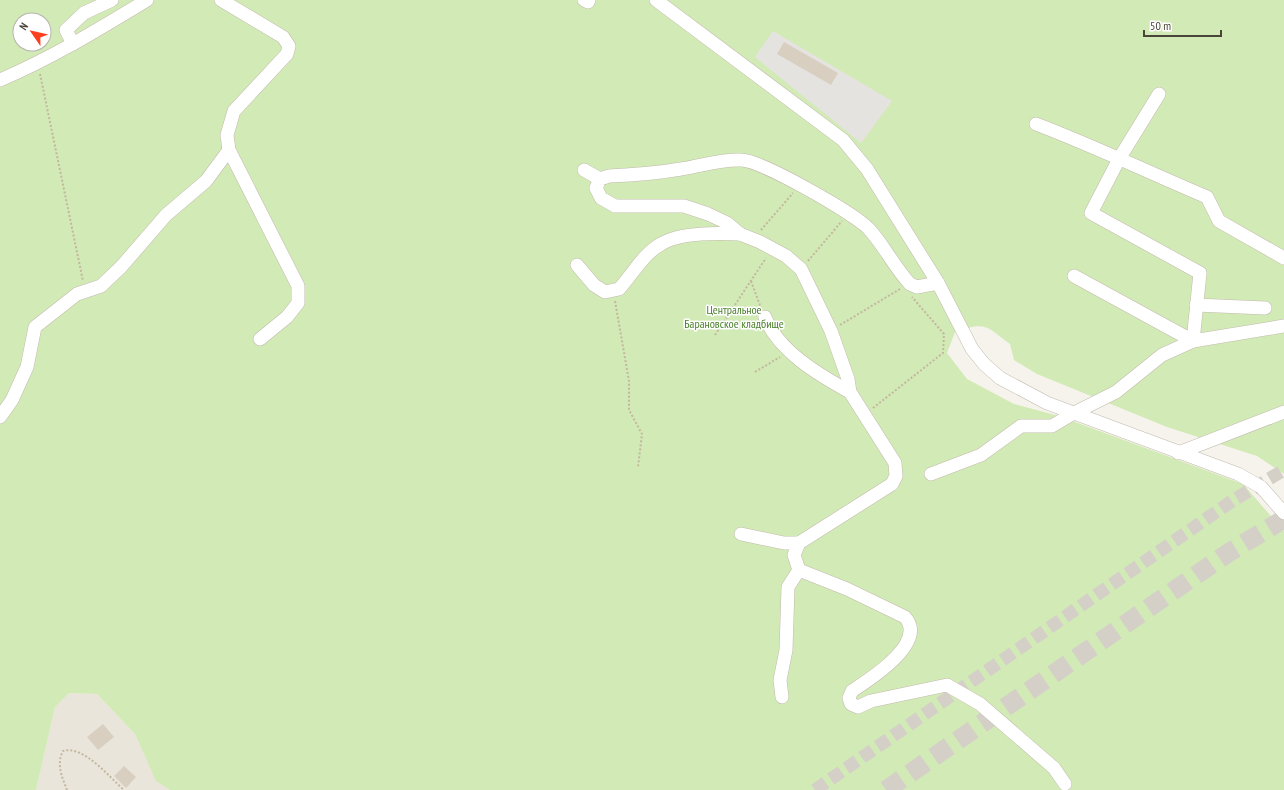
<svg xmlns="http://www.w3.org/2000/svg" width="1284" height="790" font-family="'PT Sans Narrow',sans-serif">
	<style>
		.residential { fill: #eae5da }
		.green { fill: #d2eab5; fill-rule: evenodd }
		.parking { fill: #e5e3e0 }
		.building { fill: #d8cfc1 }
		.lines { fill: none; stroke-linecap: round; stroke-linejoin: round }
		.minor-tunnel { stroke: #d4d0c8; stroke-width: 13; stroke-dasharray: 13 6; stroke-linecap: butt }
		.highway-tunnel { stroke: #d4d0c8; stroke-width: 19; stroke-dasharray: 19 10; stroke-linecap: butt }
		.minor-casing { stroke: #c2bbae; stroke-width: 14 }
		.path { stroke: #c4b79f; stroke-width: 2; stroke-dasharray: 2 2; stroke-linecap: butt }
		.minor { stroke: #fff; stroke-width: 13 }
		.labels { text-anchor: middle; stroke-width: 3; stroke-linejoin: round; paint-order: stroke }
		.park-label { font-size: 12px; fill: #4a7f2a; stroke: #fff }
	</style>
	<rect width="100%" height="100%" fill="#f6f3ec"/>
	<path class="residential" d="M69,693L97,694L135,734L156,780L170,790H36L55,707Z"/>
	<path class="green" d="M0,0H1284V474L1257,456L1167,427L1037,374L1014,360L1010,344C986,326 986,321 955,332L947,353L967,379L1014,404L1059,416L1243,484L1284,531V790H170L156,781L135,734L97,694L69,693L55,707L36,790H0ZM20,20H44V44H20Z"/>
	<path class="parking" d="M773,31L892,101L861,143L755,57Z"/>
	<g class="building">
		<path d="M784,42L838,73L831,85L777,54Z"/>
		<path d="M103,724L114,737L98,750L87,737Z"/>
		<path d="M124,766L136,777L126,788L114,776Z"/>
	</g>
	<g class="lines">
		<path class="minor-tunnel" d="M815,790L1232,501L1284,470"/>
		<path class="highway-tunnel" d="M886,790L1228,553L1284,519"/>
		<defs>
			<g id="minor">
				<path d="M221,0L283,37L289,46L287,54L234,111L227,135L229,150L298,286V303L287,317L260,339"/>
				<path d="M584,0L588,2L589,0"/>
				<path d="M656,0L843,140L867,169L938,283L972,349L984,364L1000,378L1047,403L1238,474L1261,487L1284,513"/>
				<path d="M73,44L66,30L84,13L112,0"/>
				<path d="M0,80C52,58 99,29 147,0"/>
				<path d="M1036,124C1094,146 1150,173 1207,197L1219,221L1284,258"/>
				<path d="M584,170L600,179"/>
				<path d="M577,265L594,285L605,292L619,289C632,275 643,254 661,244C680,232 718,233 740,234"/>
				<path d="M1074,276L1193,341L1200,273L1091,213L1119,159L1159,94"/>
				<path d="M938,283L917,287L910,284C894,267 884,245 868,228C853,213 761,160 741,160C721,159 701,166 681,169C658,173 633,175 609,176L600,179L596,188L601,198L615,206H684L708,214L727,223L740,234L760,242L786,256L801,269L831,331L848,379L850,392L895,463L896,476L892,484L799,543L794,555L799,570L847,589L905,617C928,643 870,679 852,691L849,698L851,704L858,707L871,701L947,685L980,704L1054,768L1065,784"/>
				<path d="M1196,305L1265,308"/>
				<path d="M765,317C778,351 819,375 850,392"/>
				<path d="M0,417L12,400L27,367L35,327L77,294L101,286L121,267L166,215L206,181L229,150"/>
				<path d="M1178,453L1284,412"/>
				<path d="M931,474L981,455L1021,426H1052L1074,413L1116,392L1162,355L1193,341L1284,326"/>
				<path d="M741,534L784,543H799"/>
				<path d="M782,697L780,680L786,650L788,587L799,570"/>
			</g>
		</defs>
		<use href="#minor" class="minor-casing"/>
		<g class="path">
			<path d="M40,74L83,281"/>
			<path d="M761,230L793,193"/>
			<path d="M808,261L842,221"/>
			<path d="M751,281L761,308"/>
			<path d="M615,301L629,381V410L642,434L638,467"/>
			<path d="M840,325L900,289"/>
			<path d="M715,335L766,258"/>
			<path d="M755,372L780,357"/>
			<path d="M873,408L943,353L944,334L912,297"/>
			<path d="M67,790C62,777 56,764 63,751C84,745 109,777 124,790"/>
		</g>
		<use href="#minor" class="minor"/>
	</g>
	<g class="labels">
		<g class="park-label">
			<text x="734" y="314">Центральное<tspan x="734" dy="14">Барановское кладбище</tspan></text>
		</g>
	</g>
	<g transform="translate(32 32) rotate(304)"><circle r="19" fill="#ffffff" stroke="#b7b4b0"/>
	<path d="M0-3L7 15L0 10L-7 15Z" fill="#fc3f1d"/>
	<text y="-6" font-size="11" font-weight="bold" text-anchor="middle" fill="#4b4439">N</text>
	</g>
	<path d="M1144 30v6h77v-6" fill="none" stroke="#4b4439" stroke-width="2"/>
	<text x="1150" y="30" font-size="12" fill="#4b4439" stroke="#ffffff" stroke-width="3" paint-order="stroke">50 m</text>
</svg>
